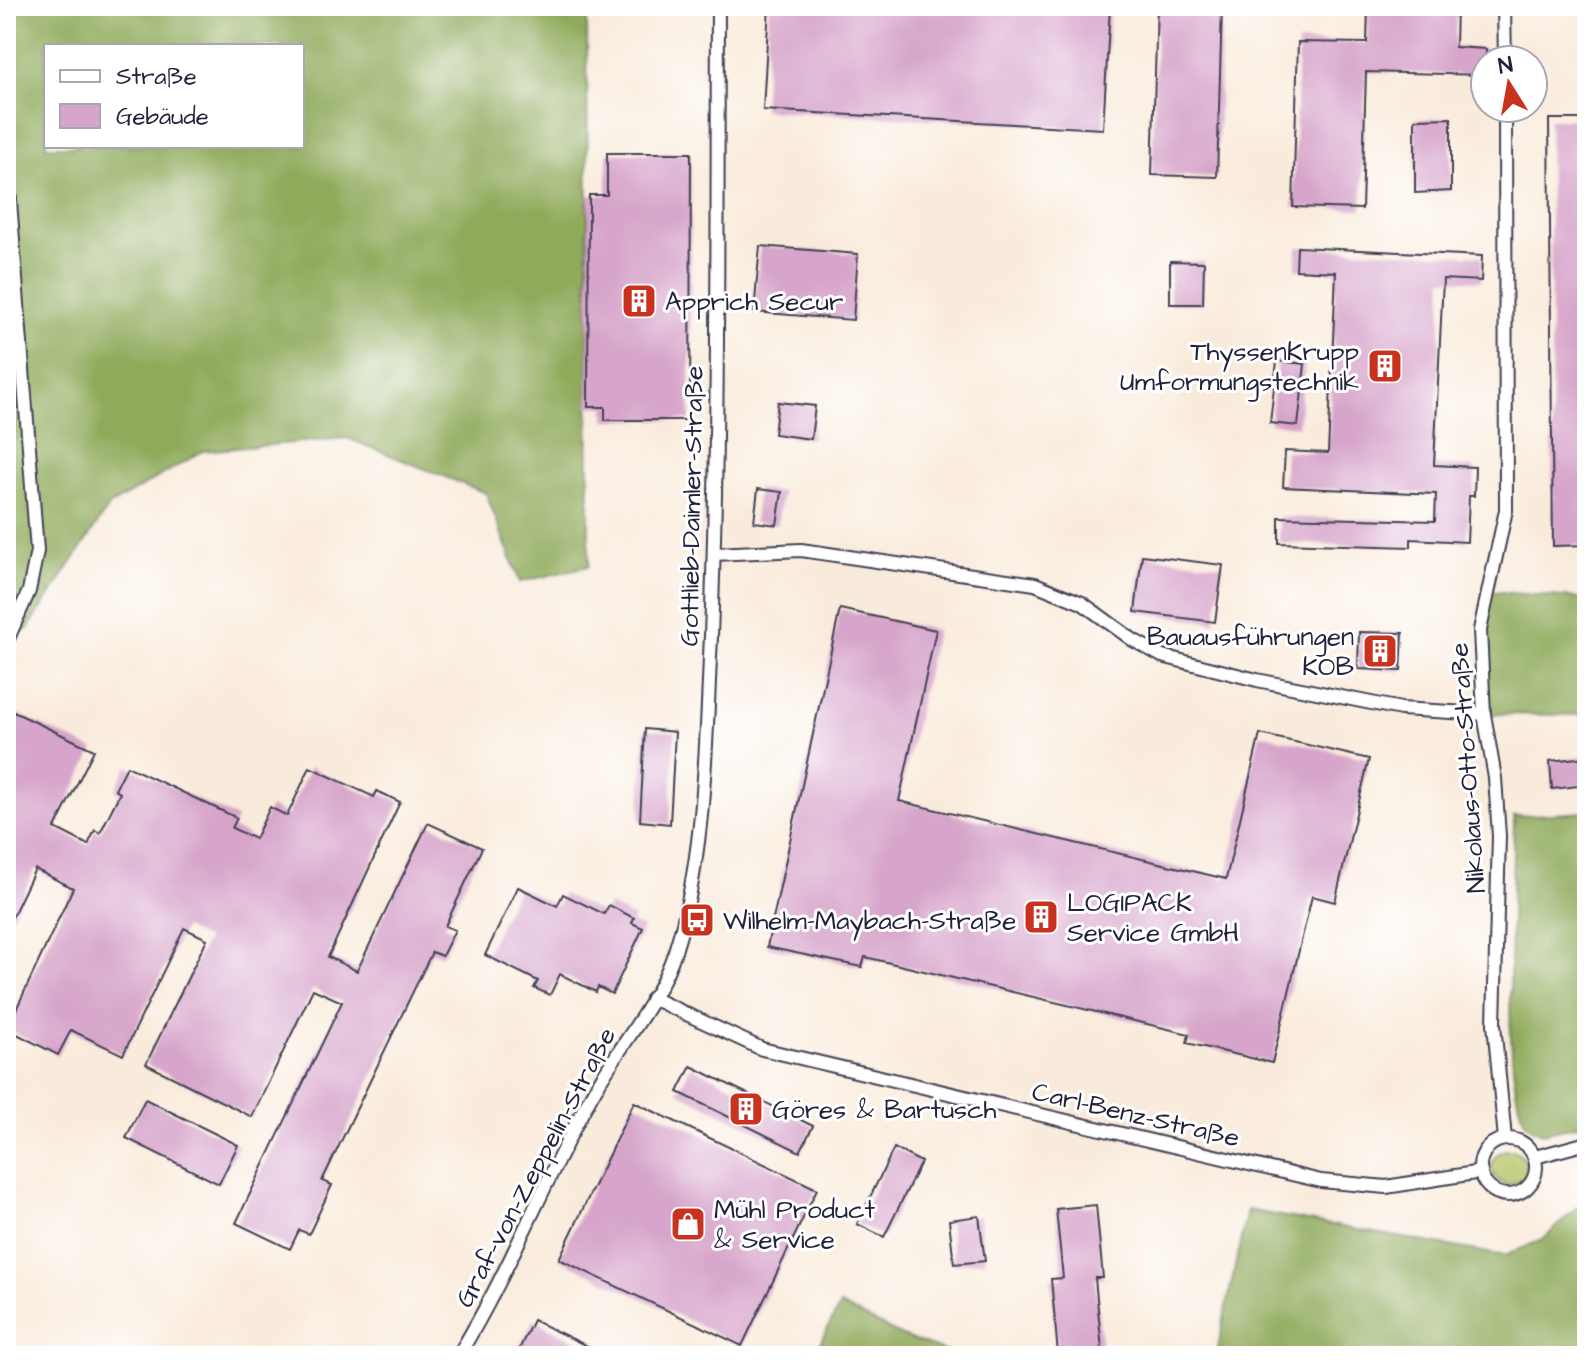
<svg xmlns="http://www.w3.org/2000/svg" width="1593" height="1362" font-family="'Architects Daughter',sans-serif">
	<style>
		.green { fill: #b6c467; stroke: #6c7351; stroke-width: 2 }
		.forest { fill: #90aa5c; stroke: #59664c; stroke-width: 2; fill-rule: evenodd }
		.building { fill: #d7a5cb }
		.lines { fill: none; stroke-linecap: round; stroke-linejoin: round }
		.minor-casing { stroke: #424053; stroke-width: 16 }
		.minor { stroke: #fff; stroke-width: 12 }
		.labels { text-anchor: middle; stroke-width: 6; stroke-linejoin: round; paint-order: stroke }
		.poi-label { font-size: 26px; fill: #22223b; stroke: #fff; text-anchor: start }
		.street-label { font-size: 26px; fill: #22223b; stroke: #fff }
	</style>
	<rect width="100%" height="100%" fill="#fff"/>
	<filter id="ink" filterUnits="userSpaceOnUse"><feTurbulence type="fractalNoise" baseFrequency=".0125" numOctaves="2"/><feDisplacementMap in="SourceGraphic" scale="16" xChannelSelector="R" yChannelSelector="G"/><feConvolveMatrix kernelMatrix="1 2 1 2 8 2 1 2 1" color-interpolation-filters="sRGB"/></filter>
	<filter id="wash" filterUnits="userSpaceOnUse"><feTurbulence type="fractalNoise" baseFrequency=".006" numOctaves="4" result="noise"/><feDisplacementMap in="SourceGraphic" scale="32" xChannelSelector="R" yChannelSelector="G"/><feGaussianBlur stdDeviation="1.8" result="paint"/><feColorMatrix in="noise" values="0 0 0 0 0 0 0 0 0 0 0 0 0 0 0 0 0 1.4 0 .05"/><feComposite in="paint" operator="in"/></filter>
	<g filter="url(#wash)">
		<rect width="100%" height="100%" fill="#f9ebdb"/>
		<circle class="green" cx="1509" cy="1167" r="17"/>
		<g class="forest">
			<path d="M6,6H587L589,566L520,582L486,493L347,438L203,451L109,506L27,630L6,634ZM46,46H302V146H46Z"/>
			<path d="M1487,591L1587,599V715L1484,714Z"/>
			<path d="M1587,812V1123L1543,1133C1538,1131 1531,1129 1527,1124C1499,1086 1514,873 1514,816Z"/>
			<path d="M1587,1198V1356H1216L1247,1210L1505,1256L1545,1238Z"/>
			<path d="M840,1305L902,1336L958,1356H813Z"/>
		</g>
		<g id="blocks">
			<g class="building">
				<path d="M769,6H1110L1103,129L763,110Z"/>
				<path d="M1157,6H1222L1217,177L1152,175Z"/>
				<path d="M1368,6H1456L1455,47L1486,49L1485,75L1366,72L1362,209L1293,207L1298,42L1367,43Z"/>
				<path d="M1451,118V191L1415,193V119Z"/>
				<path d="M1549,119H1587V545L1553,546Z"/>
				<path d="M607,153H691L690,420H605V407H588L589,195H607Z"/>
				<path d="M760,246L858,254L853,320L754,312Z"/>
				<path d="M1297,247L1482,256L1481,281L1443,279L1434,465L1475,467L1474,496H1469L1467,542L1411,539V547L1279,543V517L1435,521L1436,494L1283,487L1285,451L1328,453L1336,272L1296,270Z"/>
				<path d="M1170,261L1204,262L1203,304H1170Z"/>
				<path d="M1277,361L1305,364L1298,426L1270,423Z"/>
				<path d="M778,402L815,406L811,439L774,434Z"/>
				<path d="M758,489L782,492L777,525L754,522Z"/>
				<path d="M1142,555L1223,565L1215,622L1135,612Z"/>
				<path d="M840,609L936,630L899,801L1226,879L1260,734L1369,759L1335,902L1312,896L1272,1063L1187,1043L1189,1034L865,957L862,967L767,947Z"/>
				<path d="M1359,632L1403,633L1401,671L1358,669Z"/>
				<path d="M14,712L94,750L55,828L88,845L95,830L100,833L120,793L115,790L127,766L237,818L232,828L255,839L270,807L287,816L310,767L374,797L377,791L400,802L328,957L357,971L428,823L482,848L445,926L455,930L442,956L432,952L322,1181L332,1185L309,1234L299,1230L290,1249L236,1223L342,1002L313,989L252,1117L146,1064L207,939L184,928L123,1055L71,1030L58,1055L7,1029L73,888L35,869L6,930V730Z"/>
				<path d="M645,729L675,732L670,824L640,821Z"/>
				<path d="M1587,757V785L1552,789L1550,761Z"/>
				<path d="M518,887L557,906L563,894L604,914L609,905L634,918L632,923L643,928L612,994L598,987L596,992L560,974L550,995L534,988L538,981L485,955Z"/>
				<path d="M691,1066L813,1126L800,1152L678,1092Z"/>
				<path d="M145,1099L238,1145L219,1184L126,1138Z"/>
				<path d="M634,1102L817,1189L742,1346L559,1259Z"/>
				<path d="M894,1148L921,1162L884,1237L857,1224Z"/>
				<path d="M1096,1205L1103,1278H1095L1102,1350L1058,1354L1051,1279L1063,1278L1056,1209Z"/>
				<path d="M979,1216L985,1261L954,1264L949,1220Z"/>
				<path d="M533,1320L608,1356H516Z"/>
			</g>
		</g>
	</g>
	<g filter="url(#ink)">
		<use href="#blocks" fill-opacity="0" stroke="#424053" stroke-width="2"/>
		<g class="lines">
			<defs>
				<g id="minor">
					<path d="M1504,6L1505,60"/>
					<path d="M1505,108L1506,510L1480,630L1484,714L1495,778L1499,836L1494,1024L1505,1139"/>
					<path d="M6,149L37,551L29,591L6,643"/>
					<path d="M714,554L801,550L1035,584L1082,603L1133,640L1162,656L1257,680L1401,709L1484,714"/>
					<path d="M652,998L762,1049L1321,1181L1386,1187L1481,1172"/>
					<circle cx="1508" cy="1167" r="28"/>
					<path d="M1535,1157L1587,1143"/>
					<path d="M458,1356C509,1273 543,1183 590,1098C616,1050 658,1004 675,951C706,857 706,735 711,636C719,426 717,216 718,6"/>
				</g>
			</defs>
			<use href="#minor" class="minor-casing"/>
			<use href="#minor" class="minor"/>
		</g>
	</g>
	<defs>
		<symbol id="building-square" viewBox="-11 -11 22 22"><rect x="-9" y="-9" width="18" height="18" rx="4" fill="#c8321e" stroke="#fff"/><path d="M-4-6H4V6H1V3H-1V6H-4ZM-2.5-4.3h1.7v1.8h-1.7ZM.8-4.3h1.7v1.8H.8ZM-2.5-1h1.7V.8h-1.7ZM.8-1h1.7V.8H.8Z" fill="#fff"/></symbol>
		<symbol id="bus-square" viewBox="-11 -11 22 22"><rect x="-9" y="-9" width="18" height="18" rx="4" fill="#c8321e" stroke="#fff"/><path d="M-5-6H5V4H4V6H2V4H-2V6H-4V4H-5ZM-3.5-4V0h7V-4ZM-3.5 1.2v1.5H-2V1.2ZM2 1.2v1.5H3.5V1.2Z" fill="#fff"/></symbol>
		<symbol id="shop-square" viewBox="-11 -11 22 22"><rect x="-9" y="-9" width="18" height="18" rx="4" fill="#c8321e" stroke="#fff"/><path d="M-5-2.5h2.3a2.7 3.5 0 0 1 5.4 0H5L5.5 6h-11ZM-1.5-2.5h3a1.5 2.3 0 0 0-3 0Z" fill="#fff"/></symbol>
	</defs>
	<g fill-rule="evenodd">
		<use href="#building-square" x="619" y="281" width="40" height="40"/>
		<use href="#building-square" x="1365" y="346" width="40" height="40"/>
		<use href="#building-square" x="1360" y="631" width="40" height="40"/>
		<use href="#building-square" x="1021" y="897" width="40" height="40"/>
		<use href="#bus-square" x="677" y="900" width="40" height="40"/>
		<use href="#building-square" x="726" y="1089" width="40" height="40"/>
		<use href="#shop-square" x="668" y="1204" width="40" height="40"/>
	</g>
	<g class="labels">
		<g class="poi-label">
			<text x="665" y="310">Apprich Secur</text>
			<text x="1359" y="360" text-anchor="end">ThyssenKrupp<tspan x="1359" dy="30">Umformungstechnik</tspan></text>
			<text x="1354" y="645" text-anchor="end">Bauausführungen<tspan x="1354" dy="30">KOB</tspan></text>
			<text x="1067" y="911">LOGIPACK<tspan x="1067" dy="30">Service GmbH</tspan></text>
			<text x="723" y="929">Wilhelm-Maybach-Straße</text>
			<text x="772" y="1118">Göres &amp; Bartusch</text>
			<text x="714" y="1218">Mühl Product<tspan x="714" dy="30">&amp; Service</tspan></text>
		</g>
		<g class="street-label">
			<text transform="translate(691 506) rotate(-89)" y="9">Gottlieb-Daimler-Straße</text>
			<text transform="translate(1467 768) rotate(-94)" y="9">Nikolaus-Otto-Straße</text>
			<text transform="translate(1136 1114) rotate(13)" y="9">Carl-Benz-Straße</text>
			<text transform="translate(535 1167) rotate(-62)" y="9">Graf-von-Zeppelin-Straße</text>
		</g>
	</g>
	<rect width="1593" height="1362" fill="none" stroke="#fff" stroke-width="32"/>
	<rect x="44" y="44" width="260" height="104" fill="#ffffff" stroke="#a7a7b1" stroke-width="2"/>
	<rect x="60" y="70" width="40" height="12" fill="#ffffff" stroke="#a7a7b1" stroke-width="2"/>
	<text x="116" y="84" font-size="24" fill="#22223b">Straße</text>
	<rect x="60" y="104" width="40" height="24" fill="#d7a5cb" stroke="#a7a7b1" stroke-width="2"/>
	<text x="116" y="124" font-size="24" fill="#22223b">Gebäude</text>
	<g transform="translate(1509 84) rotate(349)"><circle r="38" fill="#ffffff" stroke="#a7a7b1" stroke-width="2"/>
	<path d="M0-6L14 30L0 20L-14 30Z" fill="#c8321e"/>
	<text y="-12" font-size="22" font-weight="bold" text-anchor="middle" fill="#22223b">N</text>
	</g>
</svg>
